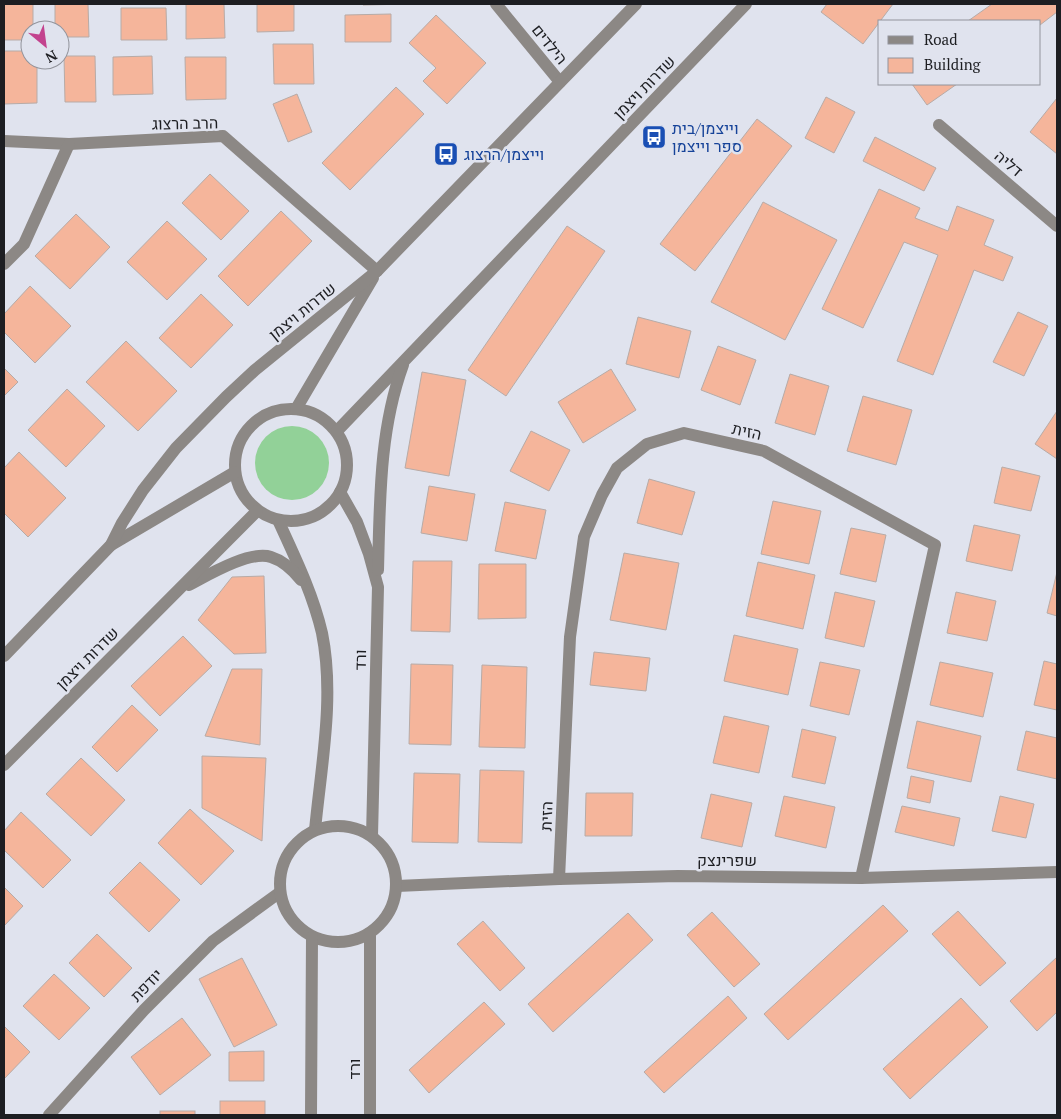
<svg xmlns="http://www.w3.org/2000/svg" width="1061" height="1119" font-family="'PT Serif',Heebo,serif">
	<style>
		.green { fill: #92d198 }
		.building { fill: #f5b59b; stroke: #b7aba7 }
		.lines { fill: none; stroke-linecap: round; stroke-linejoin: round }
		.minor { stroke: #8c8885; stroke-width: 12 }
		.tertiary { stroke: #8c8885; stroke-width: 12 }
		.labels { text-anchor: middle; stroke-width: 5; stroke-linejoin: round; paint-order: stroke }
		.street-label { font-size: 16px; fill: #1d1e22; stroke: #e0e3ee }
		.transit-label { font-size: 16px; fill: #164399; stroke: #e0e3ee; text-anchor: start }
	</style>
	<rect width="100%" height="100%" fill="#e0e3ee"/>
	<circle class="green" cx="292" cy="463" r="37"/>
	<g class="building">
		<path d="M4,4H33V30H30V40H4Z"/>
		<path d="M55,4H88L89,37H60V30H55Z"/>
		<path d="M186,4H224L225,38L186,39Z"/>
		<path d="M257,4H294V31L257,32Z"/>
		<path d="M363,4H410L363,5Z"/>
		<path d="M827,4H893L863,44L821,12Z"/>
		<path d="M992,4H1057V12L1040,25V21H968Z"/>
		<path d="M121,8H166L167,40H121Z"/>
		<path d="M391,14V42H345V15Z"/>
		<path d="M436,15L486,63L447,104L423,81L436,68L409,43Z"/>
		<path d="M273,44H313L314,84H274Z"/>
		<path d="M4,51H30V60H37V103L4,104Z"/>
		<path d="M64,56H95L96,102H65Z"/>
		<path d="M152,56L153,94L113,95V57Z"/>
		<path d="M185,57H226V99L186,100Z"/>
		<path d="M912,84H957L927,105Z"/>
		<path d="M396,87L424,114L350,190L322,163Z"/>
		<path d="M297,94L312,132L288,142L273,104Z"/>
		<path d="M826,97L855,112L834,153L805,138Z"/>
		<path d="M1057,98V154L1030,132Z"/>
		<path d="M757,119L792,146L695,271L660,244Z"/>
		<path d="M875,137L936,168L924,191L863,161Z"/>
		<path d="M210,174L249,211L221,240L182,203Z"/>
		<path d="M879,189L920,208L915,218L948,231L957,206L994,220L984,245L1013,257L1003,281L974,270L933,375L897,361L938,255L904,242L863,328L822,309Z"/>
		<path d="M763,202L837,240L785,340L711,302Z"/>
		<path d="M281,211L312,241L248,306L218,276Z"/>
		<path d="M76,214L110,247L70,289L35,256Z"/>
		<path d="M167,221L207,259L167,300L127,262Z"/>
		<path d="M567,226L605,251L506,396L468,370Z"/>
		<path d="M30,286L71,326L35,363L4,332V314Z"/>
		<path d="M201,294L233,325L191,368L159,338Z"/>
		<path d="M1018,312L1048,326L1024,376L993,362Z"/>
		<path d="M638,317L691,331L679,378L626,364Z"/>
		<path d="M126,341L177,391L138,431L86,382Z"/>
		<path d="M718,346L756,360L740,405L701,390Z"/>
		<path d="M4,368L18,382L4,396Z"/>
		<path d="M611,369L636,410L583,443L558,402Z"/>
		<path d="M422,372L466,380L449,476L405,468Z"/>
		<path d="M790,374L829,386L815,435L775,423Z"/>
		<path d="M67,389L105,426L66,467L28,430Z"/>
		<path d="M863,396L912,410L896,465L847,451Z"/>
		<path d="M1057,411V459L1035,444Z"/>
		<path d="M531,431L570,450L549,491L510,471Z"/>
		<path d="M19,452L66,498L28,537L4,513V468Z"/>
		<path d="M1002,467L1040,476L1031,511L994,503Z"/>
		<path d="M649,479L695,492L682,535L637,523Z"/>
		<path d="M429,486L475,494L467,541L421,533Z"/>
		<path d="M773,501L821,511L809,564L761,554Z"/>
		<path d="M505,502L546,510L536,559L495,551Z"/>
		<path d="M974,525L1020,535L1012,571L966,561Z"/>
		<path d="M851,528L886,535L876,582L840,574Z"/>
		<path d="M624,553L679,563L666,630L610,620Z"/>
		<path d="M413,561H452L450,632L411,631Z"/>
		<path d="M758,562L815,575L803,629L746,616Z"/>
		<path d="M479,564H526V618L478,619Z"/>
		<path d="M1057,572V616L1047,613Z"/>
		<path d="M264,576L266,653L234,654L198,620L232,577Z"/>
		<path d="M835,592L875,601L864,647L825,638Z"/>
		<path d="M956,592L996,601L987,641L947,633Z"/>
		<path d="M734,635L798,649L788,695L724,681Z"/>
		<path d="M183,636L212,666L160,716L131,686Z"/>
		<path d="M594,652L650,658L646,691L590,685Z"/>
		<path d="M1044,661L1057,664V710L1034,705Z"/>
		<path d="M820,662L860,670L849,715L810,706Z"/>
		<path d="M940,662L993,673L983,717L930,705Z"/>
		<path d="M411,664L453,665L451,745L409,744Z"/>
		<path d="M482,665L527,667L525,748L479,747Z"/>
		<path d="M232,669H262L260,745L205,736Z"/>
		<path d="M132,705L158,730L117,772L92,747Z"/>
		<path d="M724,716L769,726L759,773L713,763Z"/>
		<path d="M917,721L981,736L971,782L907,768Z"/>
		<path d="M802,729L836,737L825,784L792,777Z"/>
		<path d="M1026,731L1057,738V779L1017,770Z"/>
		<path d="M202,756L266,758L262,841L202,808Z"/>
		<path d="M81,758L125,800L91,836L46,794Z"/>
		<path d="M480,770L524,771L522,843L478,842Z"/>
		<path d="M414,773L460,774L458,843L412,842Z"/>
		<path d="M911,776L934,781L930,803L907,798Z"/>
		<path d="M586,793H633L632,836H585Z"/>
		<path d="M711,794L752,803L742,847L701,838Z"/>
		<path d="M784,796L835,807L826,848L775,836Z"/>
		<path d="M1000,796L1034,804L1026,838L992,831Z"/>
		<path d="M902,806L960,818L954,846L895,832Z"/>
		<path d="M190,809L234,851L201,885L158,843Z"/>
		<path d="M21,812L71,860L43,888L4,850V831Z"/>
		<path d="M140,862L180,900L149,932L109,893Z"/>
		<path d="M4,887L23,906L4,926Z"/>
		<path d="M883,905L908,931L788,1040L764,1014Z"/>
		<path d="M958,911L1006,963L980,986L932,934Z"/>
		<path d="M712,912L760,964L734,987L687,935Z"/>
		<path d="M628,913L653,940L553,1032L528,1004Z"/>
		<path d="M483,921L525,968L500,991L457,944Z"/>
		<path d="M97,934L132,968L104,997L69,963Z"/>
		<path d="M1057,957V1012L1037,1031L1010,1001Z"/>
		<path d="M242,958L277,1025L234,1047L199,979Z"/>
		<path d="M54,974L90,1008L59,1040L23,1006Z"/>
		<path d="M728,996L747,1018L664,1093L644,1072Z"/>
		<path d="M961,998L988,1027L910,1099L883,1069Z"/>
		<path d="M484,1002L505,1024L429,1093L409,1070Z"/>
		<path d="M182,1018L211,1055L160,1095L131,1057Z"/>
		<path d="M4,1026L30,1052L4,1079Z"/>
		<path d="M264,1051V1081H229V1052Z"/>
		<rect x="220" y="1101" width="45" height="14"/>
		<rect x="160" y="1111" width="35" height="4"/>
	</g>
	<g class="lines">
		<g class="minor">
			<path d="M496,4L560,82"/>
			<path d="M939,125L1057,226"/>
			<path d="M4,141L69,144L223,136L377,271"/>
			<path d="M4,264L24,244L69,144"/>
			<path d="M559,879L570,637L584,537L602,495L617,468L647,444L684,433L764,451L935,545L861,878"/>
			<path d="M397,886L559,879L678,876L861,878L1057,872"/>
			<path d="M49,1115L144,1010L213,941L279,893"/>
		</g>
		<g class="tertiary">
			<circle cx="291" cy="465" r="56"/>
			<path d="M296,409L373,278"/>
			<path d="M337,431L746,4"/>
			<path d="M340,492L357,522L369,554L378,587L372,836"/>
			<path d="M278,520C295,557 313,594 322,633C335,697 321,766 315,830"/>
			<path d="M111,545L235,472"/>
			<path d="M378,570C380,501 379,431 403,365"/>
			<path d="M189,585C208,575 250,550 271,557C284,561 293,570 301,580"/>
			<path d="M4,656L111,545L122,523L143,490L176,448L226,397L255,370L377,271L636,4"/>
			<path d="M4,765L257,511"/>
			<circle cx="338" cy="884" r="58"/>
			<path d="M311,1115L312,937"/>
			<path d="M370,1115V933"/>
		</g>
	</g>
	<defs>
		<symbol id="bus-square" viewBox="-11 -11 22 22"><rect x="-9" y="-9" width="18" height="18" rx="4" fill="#1a4fb4" stroke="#e0e3ee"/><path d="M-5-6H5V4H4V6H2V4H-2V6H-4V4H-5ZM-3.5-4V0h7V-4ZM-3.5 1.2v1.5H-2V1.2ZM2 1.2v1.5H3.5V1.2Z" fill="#fff"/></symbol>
	</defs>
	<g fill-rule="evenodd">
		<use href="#bus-square" x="640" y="123" width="28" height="28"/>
		<use href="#bus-square" x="432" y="140" width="28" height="28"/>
	</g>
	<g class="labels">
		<g class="street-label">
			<text transform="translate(550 44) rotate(51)" y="6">הילדים</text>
			<text transform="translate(644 87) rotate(-46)" y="6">שדרות ויצמן</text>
			<text transform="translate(185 123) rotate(-1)" y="6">הרב הרצוג</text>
			<text transform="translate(1009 163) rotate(40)" y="6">דליה</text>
			<text transform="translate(302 311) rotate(-39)" y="6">שדרות ויצמן</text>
			<text transform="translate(747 431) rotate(13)" y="6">הזית</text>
			<text transform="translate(87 658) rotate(-45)" y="6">שדרות ויצמן</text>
			<text transform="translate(360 660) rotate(-89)" y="6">ורד</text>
			<text transform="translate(546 816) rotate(-88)" y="6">הזית</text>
			<text x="727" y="866">שפרינצק</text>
			<text transform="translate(146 985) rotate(-46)" y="6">יודפת</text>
			<text transform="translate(354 1069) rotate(-90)" y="6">ורד</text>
		</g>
		<g class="transit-label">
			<text x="672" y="134">וייצמן/בית<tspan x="672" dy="18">ספר וייצמן</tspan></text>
			<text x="464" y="160">וייצמן/הרצוג</text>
		</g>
	</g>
	<rect width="1061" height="1119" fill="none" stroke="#1d1e22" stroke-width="10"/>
	<rect x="878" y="20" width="162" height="65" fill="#e0e3ee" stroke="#92949c"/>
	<rect x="888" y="36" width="25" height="8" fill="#8c8885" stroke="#92949c"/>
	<text x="924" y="45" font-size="15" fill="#1d1e22">Road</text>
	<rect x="888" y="58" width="25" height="15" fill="#f5b59b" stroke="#92949c"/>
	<text x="924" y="70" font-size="15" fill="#1d1e22">Building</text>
	<g transform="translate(45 45) rotate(151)"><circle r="24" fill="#e0e3ee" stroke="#92949c"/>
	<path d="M0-4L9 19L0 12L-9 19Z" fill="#c3438e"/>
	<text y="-8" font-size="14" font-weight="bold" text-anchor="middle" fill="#1d1e22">N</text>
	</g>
</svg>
